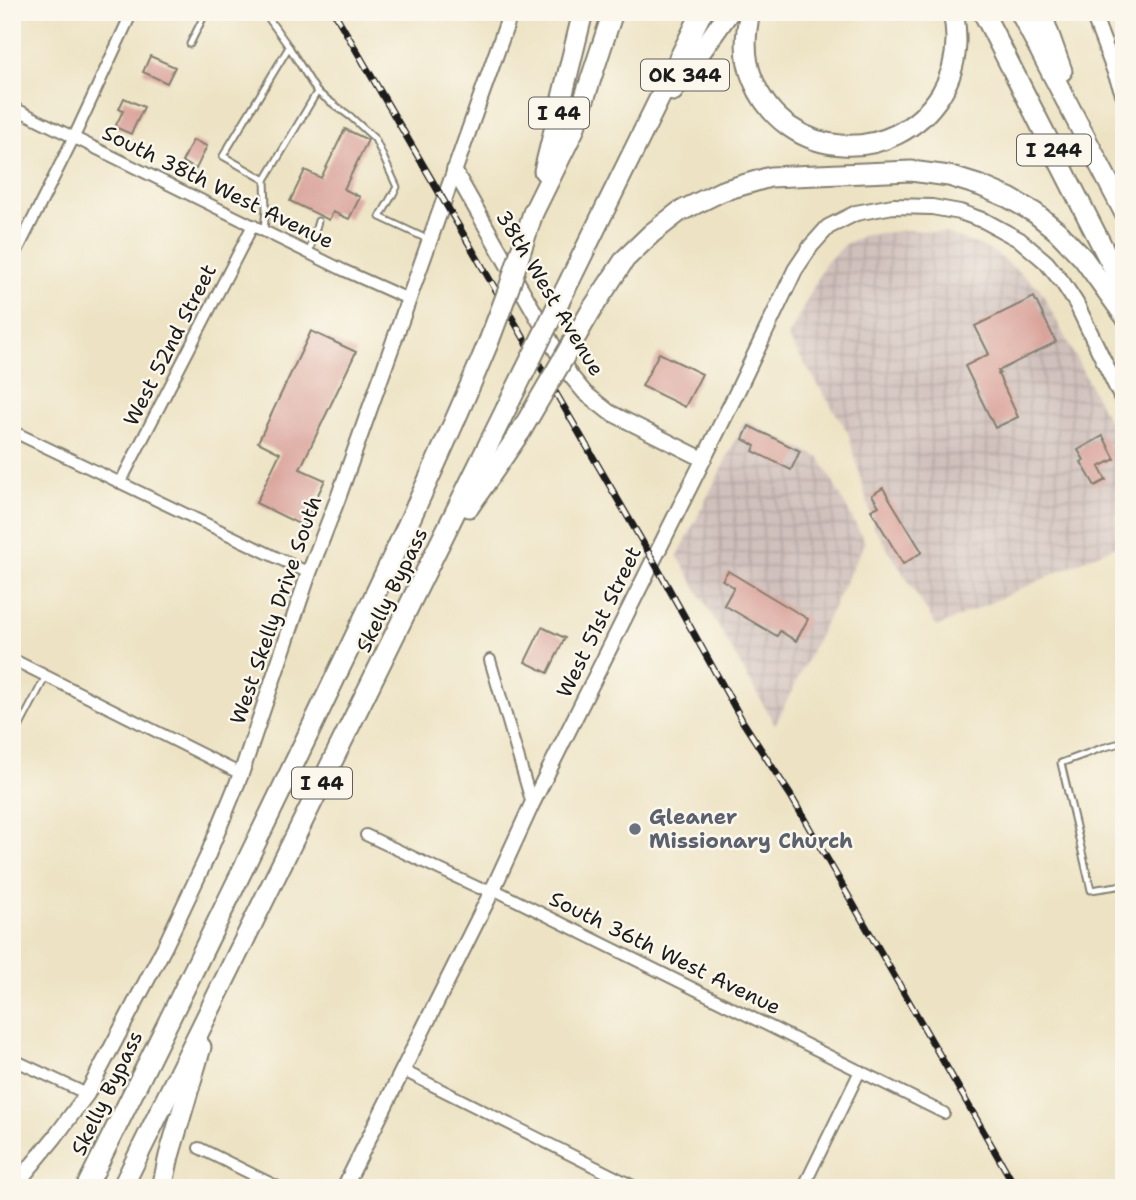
<svg xmlns="http://www.w3.org/2000/svg" width="1136" height="1200" font-family="'Shantell Sans',sans-serif">
	<style>
		.industrial { fill: url(#industrial-grid) }
		.building { fill: #daa49c }
		.lines { fill: none; stroke-linecap: round; stroke-linejoin: round }
		.service-casing { stroke: #848070; stroke-width: 9 }
		.minor-casing { stroke: #848070; stroke-width: 14 }
		.tertiary-casing { stroke: #848070; stroke-width: 18 }
		.motorway-casing { stroke: #848070; stroke-width: 23 }
		.service { stroke: #fff; stroke-width: 5 }
		.minor { stroke: #fff; stroke-width: 10 }
		.tertiary { stroke: #fff; stroke-width: 14 }
		.motorway { stroke: #fff; stroke-width: 19 }
		.rail-casing { stroke: #1c1c1c; stroke-width: 7 }
		.rail { stroke: #fbf7ec; stroke-width: 4.5; stroke-dasharray: 13; stroke-linecap: butt }
		.motorway-bridge-casing { stroke: #848070; stroke-width: 23; stroke-linecap: butt }
		.motorway-bridge { stroke: #fff; stroke-width: 19 }
		.worship-dot { fill: #6b7280; stroke: #fbf7ec; stroke-width: 2.5 }
		.labels { text-anchor: middle; stroke-width: 5; stroke-linejoin: round; paint-order: stroke }
		.shield { fill: #fbf7ec; stroke: #5f5e5a; stroke-width: 2 }
		.shield-label { font-size: 19px; font-weight: bold; fill: #1c1c1c }
		.street-label { font-size: 21px; fill: #1c1c1c; stroke: #fbf7ec }
		.worship-label { font-size: 21px; font-weight: bold; fill: #5b616d; stroke: #fbf7ec; text-anchor: start }
	</style>
	<defs>
		<pattern id="industrial-grid" width="8" height="8" patternUnits="userSpaceOnUse" patternTransform="scale(1.75)"><rect width="8" height="8" fill="#d0c0bc"/><path d="M0 4h8M4 0v8" fill="none" stroke="#b2a4a1"/></pattern>
	</defs>
	<rect width="100%" height="100%" fill="#fbf7ec"/>
	<filter id="ink" filterUnits="userSpaceOnUse"><feTurbulence type="fractalNoise" baseFrequency=".0143" numOctaves="2"/><feDisplacementMap in="SourceGraphic" scale="14" xChannelSelector="R" yChannelSelector="G"/><feConvolveMatrix kernelMatrix="1 2 1 2 8 2 1 2 1" color-interpolation-filters="sRGB"/></filter>
	<filter id="wash" filterUnits="userSpaceOnUse"><feTurbulence type="fractalNoise" baseFrequency=".00686" numOctaves="4" result="noise"/><feDisplacementMap in="SourceGraphic" scale="28" xChannelSelector="R" yChannelSelector="G"/><feGaussianBlur stdDeviation="1.57" result="paint"/><feColorMatrix in="noise" values="0 0 0 0 0 0 0 0 0 0 0 0 0 0 0 0 0 1.4 0 .05"/><feComposite in="paint" operator="in"/></filter>
	<g filter="url(#wash)">
		<rect width="100%" height="100%" fill="#ede3c4"/>
		<g class="industrial">
			<path d="M909,230L946,233L981,246L995,253L1040,289L1124,451V542L937,627L874,527L848,432L788,338L825,264L845,244L865,235Z"/>
			<path d="M745,421L820,458L865,542L775,725L678,556Z"/>
		</g>
		<g id="blocks">
			<g class="building">
				<path d="M150,56L175,67L167,83L143,72Z"/>
				<path d="M124,98L144,107L131,134L115,127L123,111L119,109Z"/>
				<path d="M345,129L368,140L344,189L360,197L349,219L333,212L329,220L290,201L305,170L321,178Z"/>
				<path d="M193,140L207,146L196,169L182,162Z"/>
				<path d="M1034,297L1056,342L998,371L1000,373L998,374L1018,417L995,428L965,366L989,354L975,326Z"/>
				<path d="M311,331L356,352L300,469L325,480L303,526L256,503L280,453L258,442Z"/>
				<path d="M659,353L702,374L685,407L642,386Z"/>
				<path d="M749,426L800,451L791,470L753,451L755,446L743,439Z"/>
				<path d="M1103,436L1115,459L1099,467L1106,480L1095,486L1081,462L1084,460L1078,450Z"/>
				<path d="M883,488L922,552L903,564L871,510L879,506L872,495Z"/>
				<path d="M728,571L808,619L796,641L780,631L777,636L724,605L734,587L722,580Z"/>
				<path d="M542,627L565,638L548,673L525,662Z"/>
			</g>
		</g>
	</g>
	<g filter="url(#ink)">
		<use href="#blocks" fill-opacity="0" stroke="#848070" stroke-width="2"/>
		<g class="lines">
			<defs>
				<g id="service">
					<path d="M264,12L289,47L317,92L351,117L375,139L397,187L380,217L427,239"/>
					<path d="M190,44L206,12"/>
					<path d="M289,47L223,156L265,180L317,92"/>
					<path d="M264,230L266,209L265,180"/>
					<path d="M309,253L318,221"/>
					<path d="M12,741L46,676"/>
					<path d="M1124,742L1102,748L1061,763L1091,890L1124,885"/>
				</g>
				<g id="minor">
					<path d="M12,107L343,270L408,299"/>
					<path d="M12,261L74,137L132,12"/>
					<path d="M12,431L309,573"/>
					<path d="M120,483L253,225"/>
					<path d="M12,659L241,774"/>
					<path d="M490,660L532,804"/>
					<path d="M366,835L479,888L493,889L944,1113"/>
					<path d="M12,1059L87,1094"/>
					<path d="M402,1070L637,1188"/>
					<path d="M199,1148L280,1188"/>
					<path d="M803,1188L860,1071"/>
				</g>
				<g id="tertiary">
					<path d="M1092,12L1124,96"/>
					<path d="M454,170L570,375L585,393L609,412L703,459"/>
					<path d="M13,1188L55,1137L87,1094L165,946L207,857L241,774L309,573L338,498L511,12"/>
					<path d="M344,1188L493,889L532,804L735,396L795,270L811,246L828,227L856,213L893,206L932,207L960,212L985,221L1020,240L1046,262L1063,283L1076,303L1124,403"/>
				</g>
				<g id="motorway">
					<path d="M750,12C745,34 744,59 753,80C786,162 895,167 941,94C956,69 959,40 953,12"/>
					<path d="M983,12L1124,289"/>
					<path d="M1020,12L1124,212"/>
					<path d="M1041,12L1062,71"/>
					<path d="M673,91L729,12"/>
					<path d="M544,171L583,12"/>
					<path d="M533,213L574,130L613,12"/>
					<path d="M571,278L702,12"/>
					<path d="M592,309L625,259L652,233L679,212L722,191L770,177L911,171L949,176L981,186L1009,198L1035,213L1057,231L1083,258L1124,315"/>
					<path d="M469,507L521,431"/>
					<path d="M86,1188C171,1017 255,846 337,674C390,564 442,454 489,341"/>
					<path d="M122,1188L506,409"/>
					<path d="M162,1188L169,1156L201,1047"/>
				</g>
			</defs>
			<use href="#service" class="service-casing"/>
			<use href="#minor" class="minor-casing"/>
			<use href="#tertiary" class="tertiary-casing"/>
			<use href="#motorway" class="motorway-casing"/>
			<use href="#service" class="service"/>
			<use href="#minor" class="minor"/>
			<use href="#tertiary" class="tertiary"/>
			<use href="#motorway" class="motorway"/>
			<defs>
				<path id="rail" d="M334,12L653,560L743,722L791,796L1016,1188"/>
			</defs>
			<use href="#rail" class="rail-casing"/>
			<use href="#rail" class="rail"/>
			<defs>
				<g id="motorway-bridge">
					<path d="M489,341L509,288L533,213"/>
					<path d="M506,409L571,278"/>
					<path d="M521,431L592,309"/>
				</g>
			</defs>
			<use href="#motorway-bridge" class="motorway-bridge-casing"/>
			<use href="#motorway-bridge" class="motorway-bridge"/>
		</g>
	</g>
	<circle class="worship-dot" cx="635" cy="829" r="7"/>
	<g class="labels">
		<g class="shield">
			<rect x="641" y="59.5" width="88" height="31" rx="5"/>
			<rect x="529" y="97.5" width="60" height="31" rx="5"/>
			<rect x="1017" y="134.5" width="74" height="31" rx="5"/>
			<rect x="292" y="767.5" width="60" height="31" rx="5"/>
		</g>
		<g class="shield-label">
			<text x="685" y="82">OK 344</text>
			<text x="559" y="120">I 44</text>
			<text x="1054" y="157">I 244</text>
			<text x="322" y="790">I 44</text>
		</g>
		<g class="street-label">
			<text transform="translate(218 187) rotate(26)" y="7">South 38th West Avenue</text>
			<text transform="translate(550 293) rotate(59)" y="7">38th West Avenue</text>
			<text transform="translate(170 345) rotate(-63)" y="7">West 52nd Street</text>
			<text transform="translate(392 590) rotate(-64)" y="7">Skelly Bypass</text>
			<text transform="translate(276 610) rotate(-71)" y="7">West Skelly Drive South</text>
			<text transform="translate(599 622) rotate(-64)" y="7">West 51st Street</text>
			<text transform="translate(665 953) rotate(26)" y="7">South 36th West Avenue</text>
			<text transform="translate(107 1093) rotate(-64)" y="7">Skelly Bypass</text>
		</g>
		<g class="worship-label">
			<text x="649" y="824">Gleaner<tspan x="649" dy="24">Missionary Church</tspan></text>
		</g>
	</g>
	<rect width="1136" height="1200" fill="none" stroke="#fbf7ec" stroke-width="42"/>
</svg>
